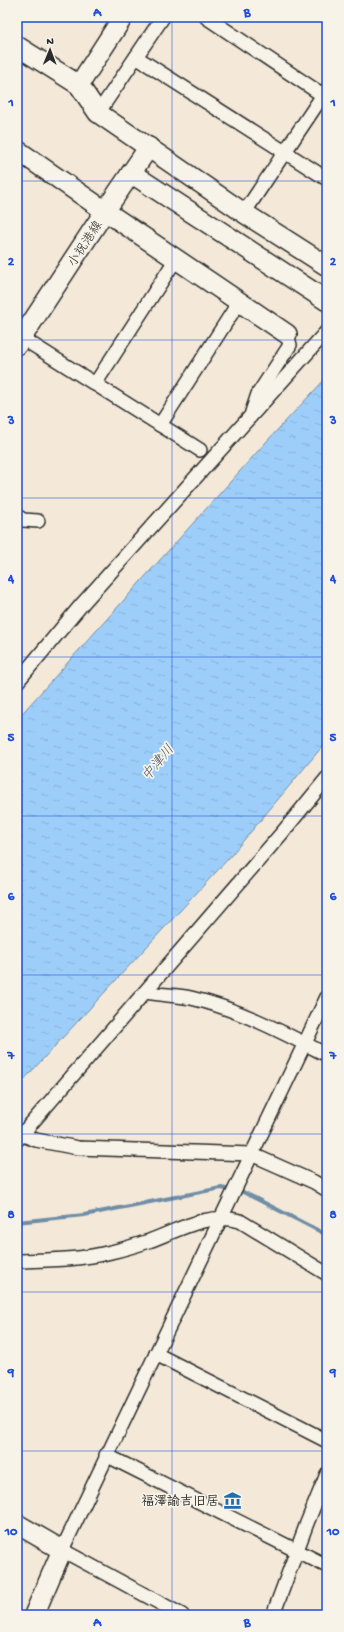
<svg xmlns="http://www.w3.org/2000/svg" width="344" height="1632" font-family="'Gochi Hand','Klee One',sans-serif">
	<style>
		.water { fill: url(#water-ripples); stroke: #6f8da7 }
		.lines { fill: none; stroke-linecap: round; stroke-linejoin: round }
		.stream { stroke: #6f8da7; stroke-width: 4 }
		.street-casing { stroke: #2b2b2b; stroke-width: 16 }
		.secondary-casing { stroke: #2b2b2b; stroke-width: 22 }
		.street { stroke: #f7f3e8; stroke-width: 13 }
		.secondary { stroke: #f7f3e8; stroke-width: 19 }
		.grid { fill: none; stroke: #1d4ed8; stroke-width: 1; stroke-opacity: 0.55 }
		.labels { text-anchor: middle; stroke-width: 3.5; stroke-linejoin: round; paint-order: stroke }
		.street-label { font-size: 13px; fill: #2b2b2b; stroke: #f7f3e8 }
		.poi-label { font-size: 13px; font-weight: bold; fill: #2b2b2b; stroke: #f7f3e8; text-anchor: end }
		.water-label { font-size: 14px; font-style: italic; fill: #48545f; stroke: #f7f3e8 }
		.neatline { fill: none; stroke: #1d4ed8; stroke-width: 1.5 }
		.grid-label { font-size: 13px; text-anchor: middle; font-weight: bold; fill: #1d4ed8 }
	</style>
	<defs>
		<pattern id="water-ripples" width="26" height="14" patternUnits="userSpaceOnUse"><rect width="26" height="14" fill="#9dcefa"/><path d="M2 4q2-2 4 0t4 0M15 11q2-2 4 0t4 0" fill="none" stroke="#87b1d6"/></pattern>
	</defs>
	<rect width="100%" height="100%" fill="#f4e9d8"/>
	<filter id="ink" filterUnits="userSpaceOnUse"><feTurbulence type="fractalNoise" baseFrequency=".025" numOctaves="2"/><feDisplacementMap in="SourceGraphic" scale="8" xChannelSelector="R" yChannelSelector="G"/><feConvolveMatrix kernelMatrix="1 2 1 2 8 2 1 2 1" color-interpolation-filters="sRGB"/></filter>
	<g filter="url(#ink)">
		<path class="water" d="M327,377V741L228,859L17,1087V719L267,441Z"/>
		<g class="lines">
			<path class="stream" d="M17,1222L84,1215L221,1188L243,1192L327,1235"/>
			<defs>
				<g id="street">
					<path d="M206,17L327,98"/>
					<path d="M136,57L327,179"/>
					<path d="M98,113L163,17"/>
					<path d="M244,213L327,89"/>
					<path d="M22,338L200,450"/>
					<path d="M95,384L176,259"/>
					<path d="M252,412L258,394L290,345L287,334"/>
					<path d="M160,425L239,302"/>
					<path d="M17,516L23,520L38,521"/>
					<path d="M17,682L83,603L327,331"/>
					<path d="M145,992C160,995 176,995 191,998C239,1009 284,1033 327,1055"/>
					<path d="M23,1135L36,1140L78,1148L251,1154L314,1182L327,1190"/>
					<path d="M17,1140L282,833L327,778"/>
					<path d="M17,1261C49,1260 80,1260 111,1252C124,1249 137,1245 149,1241C179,1230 208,1212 240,1221L327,1274"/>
					<path d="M156,1354L327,1441"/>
					<path d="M106,1455L327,1566"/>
					<path d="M182,1615L62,1550L327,997"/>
					<path d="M273,1615L307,1523L327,1474"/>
				</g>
				<g id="secondary">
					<path d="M17,46L79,85L98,113L244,213L327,266"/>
					<path d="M79,85L123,17"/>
					<path d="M149,147L105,211L287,334"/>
					<path d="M17,150L105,211L17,345"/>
					<path d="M131,173L327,301"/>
					<path d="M17,1524L62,1550L34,1615"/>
				</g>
			</defs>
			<use href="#street" class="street-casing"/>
			<use href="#secondary" class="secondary-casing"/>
			<use href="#street" class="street"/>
			<use href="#secondary" class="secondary"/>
		</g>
	</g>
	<path class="grid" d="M172,17V1615M17,181H327M17,340H327M17,498H327M17,657H327M17,816H327M17,975H327M17,1134H327M17,1292H327M17,1451H327"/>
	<defs>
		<symbol id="museum-bare" viewBox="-9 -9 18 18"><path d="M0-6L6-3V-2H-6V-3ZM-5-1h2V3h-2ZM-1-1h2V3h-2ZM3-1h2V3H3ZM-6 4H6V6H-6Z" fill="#1f6fb2" stroke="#f7f3e8" stroke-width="2.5" paint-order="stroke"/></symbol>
	</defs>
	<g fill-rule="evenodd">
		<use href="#museum-bare" x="220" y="1488" width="25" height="25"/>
	</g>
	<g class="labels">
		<g class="street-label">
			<text transform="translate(84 243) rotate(-57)" y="5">小祝港線</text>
		</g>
		<g class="poi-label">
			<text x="219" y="1505">福澤諭吉旧居</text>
		</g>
		<g class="water-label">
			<text transform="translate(157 762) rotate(-50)" y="5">中津川</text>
		</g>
	</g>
	<rect width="344" height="1632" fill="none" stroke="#f7f3e8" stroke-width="44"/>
	<g transform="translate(50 50) rotate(1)" stroke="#f7f3e8" stroke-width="3" paint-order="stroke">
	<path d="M0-3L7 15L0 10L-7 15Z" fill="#2b2b2b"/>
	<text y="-6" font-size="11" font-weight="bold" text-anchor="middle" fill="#2b2b2b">N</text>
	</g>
	<rect x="22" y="22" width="300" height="1588" class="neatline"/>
	<g class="grid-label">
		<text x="97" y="16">A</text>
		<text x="247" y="16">B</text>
		<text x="11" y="106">1</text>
		<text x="333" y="106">1</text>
		<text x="11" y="265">2</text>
		<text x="333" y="265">2</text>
		<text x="11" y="424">3</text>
		<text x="333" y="424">3</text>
		<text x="11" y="582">4</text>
		<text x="333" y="582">4</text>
		<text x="11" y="741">5</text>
		<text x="333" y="741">5</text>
		<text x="11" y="900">6</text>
		<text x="333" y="900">6</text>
		<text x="11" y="1059">7</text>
		<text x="333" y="1059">7</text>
		<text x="11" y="1218">8</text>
		<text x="333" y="1218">8</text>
		<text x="11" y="1376">9</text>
		<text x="333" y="1376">9</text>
		<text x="11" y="1535">10</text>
		<text x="333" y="1535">10</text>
		<text x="97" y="1626">A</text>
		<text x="247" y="1626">B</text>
	</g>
</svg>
